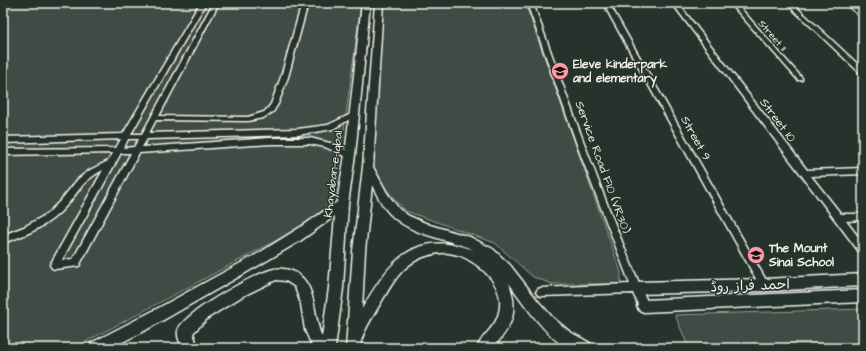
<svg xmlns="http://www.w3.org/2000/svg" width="866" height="351" font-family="'Architects Daughter','Playpen Sans Arabic',sans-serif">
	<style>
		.green { fill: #414b45; stroke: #9a9e96 }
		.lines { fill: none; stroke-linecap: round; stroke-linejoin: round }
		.minor-casing { stroke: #f4f1e8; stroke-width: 3 }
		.major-casing { stroke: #f4f1e8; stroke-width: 3 }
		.minor { fill: #26332d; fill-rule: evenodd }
		.major { fill: #26332d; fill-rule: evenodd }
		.labels { text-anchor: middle; stroke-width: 3; stroke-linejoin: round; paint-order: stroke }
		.far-street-label { font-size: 10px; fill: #f4f1e8; stroke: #26332d }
		.poi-label { font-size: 12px; font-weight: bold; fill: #f4f1e8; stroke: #26332d; text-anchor: start }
		.street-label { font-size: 12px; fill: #f4f1e8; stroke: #26332d }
		.near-street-label { font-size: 14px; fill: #f4f1e8; stroke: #26332d }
	</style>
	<rect width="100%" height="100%" fill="#26332d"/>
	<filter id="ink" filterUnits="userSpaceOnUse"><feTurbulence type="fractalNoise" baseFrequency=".025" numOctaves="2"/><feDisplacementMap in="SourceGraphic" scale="8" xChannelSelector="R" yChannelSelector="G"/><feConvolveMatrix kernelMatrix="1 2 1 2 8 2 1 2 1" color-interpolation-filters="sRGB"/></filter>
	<g filter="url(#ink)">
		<g class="green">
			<path d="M3,3H361L335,197C322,216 296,228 277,240L74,348H3Z"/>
			<path d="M383,3H525L621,272V282L619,284H552L533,277L495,243L406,211L396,201L368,167Z"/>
			<path d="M863,309V344L688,346L675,315Z"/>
		</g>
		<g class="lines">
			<defs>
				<g id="minor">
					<path d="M200,3H206L131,134H142L213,3H219L159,116L248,117L264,112L268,108L271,104L281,77L302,3H308L288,77L278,104L273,112L263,118L248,121L156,120L149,133L298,129L328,125L353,113L357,115L333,129L298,135L147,139L142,147L270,138H310L330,143L353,153L354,155L353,157H347L325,147L310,144H270L139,153L79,266L55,269L52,268L50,265L103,170C82,181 81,189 66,206C50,225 27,235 3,243V235L24,227L47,214L61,200L78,179L90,170L108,161L113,153L3,155V149L116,148L121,139L3,143V137L123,134ZM128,139H139L134,147L124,148ZM121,153H131L73,259L62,260Z"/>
					<path d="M527,3H533C570,104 606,208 649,306L648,309L644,311L640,309L633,293L541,296L538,295L536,292L538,289L541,288L630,284L580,153Z"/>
					<path d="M603,3H609L767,282L769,285L767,288L764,289L761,288Z"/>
					<path d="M672,3H678L807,170L863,168V174L811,176L841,214H863V220L846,221L863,243V254L860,253Z"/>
					<path d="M730,3H736L802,78V80H798Z"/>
					<path d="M786,3H792L863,69V75L861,74Z"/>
					<path d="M844,3H850L863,13V18Z"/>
				</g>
				<g id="major">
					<path d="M362,3H370L355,155L348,204L343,288L335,348H313L305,330L301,304L295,287L286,281L276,280L241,297L208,318L193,333L198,348H183C180,343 177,336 178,331C181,314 257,272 274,269C279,268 287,269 292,271C318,282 312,315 322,337L329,288L335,216L300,241L268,260L146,330L111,348H89L91,343L151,312L259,253L307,223L337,202L345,155Z"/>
					<path d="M375,3H383L373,167L387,193L399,209L409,216L430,225L470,237L493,249L510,265L538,301L553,318L570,332L590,343L592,348C585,348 577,349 570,348C551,344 520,299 509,283C519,312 512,326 493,348H477C484,331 498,328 500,306C503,281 472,256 449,253C435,252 420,257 409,265C395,275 386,295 377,309C370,322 361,334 360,348H346L353,251L363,167ZM372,185C377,195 382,206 390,214C411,236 447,238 474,250C413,229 390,261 362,309L365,251Z"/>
					<path d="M863,274V286L764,291L637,294L632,292L630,288L632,284L637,282L764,279Z"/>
					<path d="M863,290V302L644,312L639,310L637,306L639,302L644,300Z"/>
				</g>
			</defs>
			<use href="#minor" class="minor-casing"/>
			<use href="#major" class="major-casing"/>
			<use href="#minor" class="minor"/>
			<use href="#major" class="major"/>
		</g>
	</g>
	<defs>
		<symbol id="school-disc" viewBox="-11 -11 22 22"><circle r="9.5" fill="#ff9aa2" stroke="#26332d"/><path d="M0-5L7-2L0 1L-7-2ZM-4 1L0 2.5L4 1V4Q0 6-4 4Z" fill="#111"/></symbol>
	</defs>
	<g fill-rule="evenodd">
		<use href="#school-disc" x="550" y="61" width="20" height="20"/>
		<use href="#school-disc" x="746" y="245" width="20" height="20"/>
	</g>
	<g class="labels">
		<g class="far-street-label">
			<text transform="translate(773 35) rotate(49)" y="4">Street 11</text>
		</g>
		<g class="poi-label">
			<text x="573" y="68">Eleve kinderpark<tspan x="573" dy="14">and elementary</tspan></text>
			<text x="769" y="252">The Mount<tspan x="769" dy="14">Sinai School</tspan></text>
		</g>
		<g class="street-label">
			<text transform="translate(778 120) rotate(53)" y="4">Street 10</text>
			<text transform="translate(696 138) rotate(61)" y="4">Street 9</text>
			<text transform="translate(603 167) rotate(70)" y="4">Service Road F10 (VR30)</text>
			<text transform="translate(333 174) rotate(-83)" y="4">Khayaban-e-Iqbal</text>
		</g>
		<g class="near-street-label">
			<text transform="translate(750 285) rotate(-2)" y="5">احمد فراز روڈ</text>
		</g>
	</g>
	<rect width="866" height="351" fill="none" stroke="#26332d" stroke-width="16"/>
	<rect x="8" y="8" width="850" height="335" fill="none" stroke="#f4f1e8" stroke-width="1.5" filter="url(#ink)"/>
</svg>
